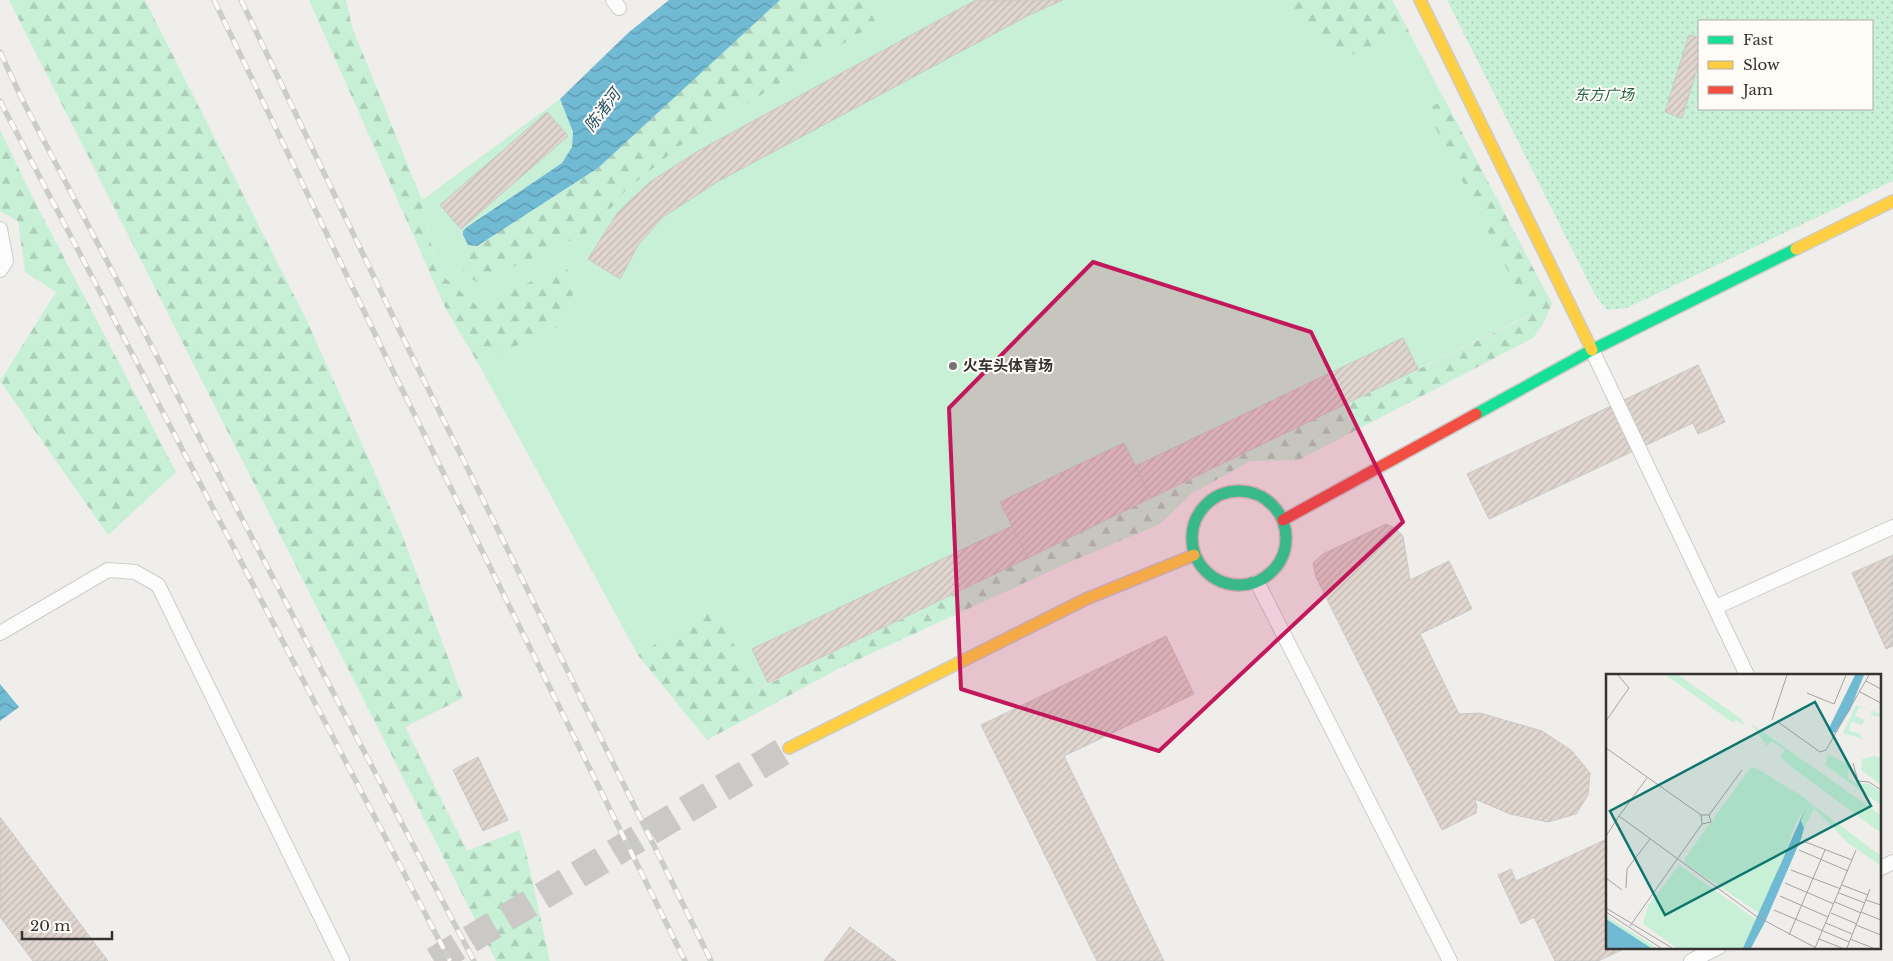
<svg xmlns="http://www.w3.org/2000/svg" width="1893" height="961" font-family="'Libre Baskerville','Noto Sans SC',serif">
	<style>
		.green { fill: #c7f0d7 }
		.forest { fill: url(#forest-firs) }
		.park { fill: url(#park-dots); fill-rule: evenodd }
		.water { fill: url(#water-waves) }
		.building { fill: url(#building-hatch); stroke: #cac8c6 }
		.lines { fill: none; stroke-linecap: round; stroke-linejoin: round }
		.secondary-tunnel { stroke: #cbc9c6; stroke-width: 28; stroke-dasharray: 28 14; stroke-linecap: butt }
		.lane-casing { stroke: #cdccc9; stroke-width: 16 }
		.fast-casing { stroke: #cdccc9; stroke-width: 14 }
		.slow-casing { stroke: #cdccc9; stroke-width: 14 }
		.jam-casing { stroke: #cdccc9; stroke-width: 14 }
		.lane { stroke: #fdfcfc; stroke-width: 14 }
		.fast { stroke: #16e098; stroke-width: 11 }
		.slow { stroke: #ffcf43; stroke-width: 11 }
		.jam { stroke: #f24e42; stroke-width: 11 }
		.rail-casing { stroke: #ccc; stroke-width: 5.5 }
		.rail { stroke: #fffcf7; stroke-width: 4; stroke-dasharray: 11; stroke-linecap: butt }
		.marked { fill: #c2185b; fill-opacity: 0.2; stroke: #c2185b; stroke-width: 4; stroke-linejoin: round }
		.poi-dot { fill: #767472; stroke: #fffcf7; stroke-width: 2 }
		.labels { text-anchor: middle; stroke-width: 4; stroke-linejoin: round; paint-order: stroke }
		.park-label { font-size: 15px; font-style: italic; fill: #256647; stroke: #fffcf7 }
		.poi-label { font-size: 15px; font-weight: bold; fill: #353331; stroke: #fffcf7; text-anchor: start }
		.water-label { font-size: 16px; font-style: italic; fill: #265163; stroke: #fffcf7 }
		.inset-road { fill: none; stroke: #a5a3a1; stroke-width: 1 }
		.view { fill: #0f766e; fill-opacity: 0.15; stroke: #0f766e; stroke-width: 2.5 }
		.inset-edge { fill: none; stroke: #353331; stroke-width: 2.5 }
	</style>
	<defs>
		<pattern id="forest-firs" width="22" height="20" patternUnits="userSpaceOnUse" patternTransform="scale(1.25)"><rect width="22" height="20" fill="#c7f0d7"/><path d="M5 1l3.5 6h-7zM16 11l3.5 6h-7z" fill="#acceb9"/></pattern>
		<pattern id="park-dots" width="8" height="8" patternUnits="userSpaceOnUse" patternTransform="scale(1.25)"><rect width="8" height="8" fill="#c7f0d7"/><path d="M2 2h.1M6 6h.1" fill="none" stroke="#acceb9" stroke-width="1.8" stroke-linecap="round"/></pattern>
		<pattern id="water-waves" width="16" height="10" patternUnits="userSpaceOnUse" patternTransform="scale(1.25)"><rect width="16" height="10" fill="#71bad4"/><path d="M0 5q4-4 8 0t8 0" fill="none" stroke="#5e98ad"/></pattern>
		<pattern id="building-hatch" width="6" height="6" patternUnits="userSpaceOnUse" patternTransform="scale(1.25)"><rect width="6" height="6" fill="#e0d6cf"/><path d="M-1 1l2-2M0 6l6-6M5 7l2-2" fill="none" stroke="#c1b8b2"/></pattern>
	</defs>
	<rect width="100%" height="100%" fill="#f0eeeb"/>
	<path class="green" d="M780,0H1392L1552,304L768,683L695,725L638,655L478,363L445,307L422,200L560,99L573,132L572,147L562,163L467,227L463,231C463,238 466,244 472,247L598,168Z"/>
	<g class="forest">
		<path d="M9,0H145L308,323L401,532L463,698L405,727L467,851L519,830L526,852L550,961H496Z"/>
		<path d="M309,0H346L352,27L422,200L437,271L477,306L565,266L577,284L560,326L478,363L445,307Z"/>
		<path d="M780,0H864L876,23L681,145L625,191L592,231L478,283L463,273L468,245L477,246L598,168Z"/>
		<path d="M1268,0H1392L1409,31L1336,61C1316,38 1295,14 1268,0Z"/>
		<path d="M1445,100L1552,304L1543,324L1533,338L1299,460L1250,461L1191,494L1160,524L1063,565L840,668L707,740L638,655L714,608L758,689L1530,315L1426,109Z"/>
		<path d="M0,130L37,206L176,472L108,535L0,381L56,292L25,272L18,221L0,211Z"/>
	</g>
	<path class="park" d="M1447,0H1893V181L1627,308L1607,310L1595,295ZM1699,21H1872V109H1699Z"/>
	<g class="water">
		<path d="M669,0H780L598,168L477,246L468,245L463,235V231L467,227L562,163L572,147L573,132L560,99L628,33Z"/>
		<path d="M0,684L19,707L0,721Z"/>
	</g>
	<g class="building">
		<path d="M976,0H1063L1029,15L717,182L663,217L638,245L620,279L588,259L618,212L650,182L698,151Z"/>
		<path d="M1689,35L1699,37V63L1682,118L1665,112Z"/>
		<path d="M547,112L568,136L461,229L440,205Z"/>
		<path d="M1403,338L1418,369L1151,498L1136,466Z"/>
		<path d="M1698,365L1725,422L1698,434L1693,423L1489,519L1467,474Z"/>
		<path d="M1124,443L1151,498L1028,558L1000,502Z"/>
		<path d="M1386,524L1395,528L1403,536L1410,580L1449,561L1472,609L1420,634L1459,714L1480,713L1542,731L1572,751L1590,773L1588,795L1576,814L1548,822L1510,814L1475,799L1477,807L1476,813L1442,830L1316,577L1313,563L1323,554Z"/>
		<path d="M1012,526L1028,558L768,683L752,649Z"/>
		<path d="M1893,555V646L1886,649L1852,573Z"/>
		<path d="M1166,636L1194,694L1064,756L1164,961H1097L981,725Z"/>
		<path d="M478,757L508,820L483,831L453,770Z"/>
		<path d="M0,817L108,961H33L0,917Z"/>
		<path d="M1607,839V947H1628L1598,961H1555L1534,917L1521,924L1498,875L1511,869L1516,881Z"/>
		<path d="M850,927L896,961H824Z"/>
	</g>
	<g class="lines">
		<path class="secondary-tunnel" d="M434,961L789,748"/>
		<defs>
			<g id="lane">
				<path d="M613,0L619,8"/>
				<path d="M0,229L6,261L0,270"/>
				<path d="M1592,350L1747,675"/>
				<path d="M1257,582L1450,961"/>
				<path d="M1716,607L1893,527"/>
				<path d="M0,633L108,570L135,572L158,585L342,960"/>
				<path d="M1879,869L1893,862"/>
				<path d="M1691,961L1719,947"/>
			</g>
			<g id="fast">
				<path d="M1476,414L1592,350L1796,249"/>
				<circle cx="1239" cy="538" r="47"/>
			</g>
			<g id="slow">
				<path d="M1420,0L1592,350"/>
				<path d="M1796,249L1893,201"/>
				<path d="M789,748L1086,599L1194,555"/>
			</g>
			<path id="jam" d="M1283,520L1476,414"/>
		</defs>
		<use href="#lane" class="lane-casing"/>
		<use href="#fast" class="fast-casing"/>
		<use href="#slow" class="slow-casing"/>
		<use href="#jam" class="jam-casing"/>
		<use href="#lane" class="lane"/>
		<use href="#fast" class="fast"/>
		<use href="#slow" class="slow"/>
		<use href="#jam" class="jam"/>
		<defs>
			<g id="rail">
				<path d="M214,0L389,363L685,961"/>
				<path d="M241,0L410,352L711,961"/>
				<path d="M0,52L22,99L474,961"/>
				<path d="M0,101L450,961"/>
			</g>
		</defs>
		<use href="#rail" class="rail-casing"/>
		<use href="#rail" class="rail"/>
	</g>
	<path class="marked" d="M1093,262L1311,332L1403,522L1159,751L961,689L949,408Z"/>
	<circle class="poi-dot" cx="953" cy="366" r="5"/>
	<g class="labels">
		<g class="park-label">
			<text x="1604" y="100">东方广场</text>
		</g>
		<g class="poi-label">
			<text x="963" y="371">火车头体育场</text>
		</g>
		<g class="water-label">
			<text transform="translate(602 110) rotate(-53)" y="6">陈渚河</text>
		</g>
	</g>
	<g transform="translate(1606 674)">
		<rect width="275" height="275" fill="#f0eeeb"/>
		<path d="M268,82L275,84V111L255,96L256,85ZM148,93L199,124L208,135L198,154L195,147L200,133L190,148L155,240L79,189Z" fill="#c7f0d7"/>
		<path d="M60,1H72L134,44L139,52L130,46L127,49ZM250,31L275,40V43L265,41L266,37L253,33L249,42L258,46L256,51L245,47L243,57L253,59L257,65L237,59ZM144,49L275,141V159L191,97L174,83L179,76L165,67L161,72ZM222,80L243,91L242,104L250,109L263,110L275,118V131L219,91ZM145,93L158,98L152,107L143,101L81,186L104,203L102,205L79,189V184ZM192,120L275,182V192L242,169L202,128L195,126L186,135L185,129ZM197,129L200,133L190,148L177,186L169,180ZM174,195L155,240L135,227L146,212L157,220ZM116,203L139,213L132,225L110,210Z" fill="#c7f0d7"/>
		<path d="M73,191L152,247L137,274H71L37,250L42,232ZM0,242L51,274H43L0,247Z" fill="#c7f0d7"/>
		<path d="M249,1H258L244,36L229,59L222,56ZM200,133L195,147L198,154L195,165L159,248L145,274H137ZM0,245L45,274H0Z" fill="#71bad4"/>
		<path class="inset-road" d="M260,7L275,15M254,18L275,29M201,19L228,30L240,1M166,46L181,1M0,47L23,14L12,1M172,48L214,78L220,76L263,1M0,74L95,141M247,89L252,107L263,108L275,116M41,104L13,142L150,242L210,274M103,141L136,96M96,150L105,148L103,141M0,162L13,142M197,167L246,186M193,176L242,197M185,196L235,215M0,204L16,216M179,209L228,230M236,211L262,221M20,214L21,195L44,165M233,219L259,229M174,222L222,243M260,226L275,231M229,228L255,239M0,234L66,274M168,236L243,268M0,238L55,274M255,238L275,246M225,239L251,250M220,249L246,260M250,251L275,261M24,252L96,150L95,141H103M183,261L219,176M213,265L236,274M244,265L267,274M209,274L250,176M241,274L264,215"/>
		<path class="view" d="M209,28L265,132L59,241L4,137Z"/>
		<rect width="275" height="275" class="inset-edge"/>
	</g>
	<rect x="1698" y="20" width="175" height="90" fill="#fffcf7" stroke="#aeaca8"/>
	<rect x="1708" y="36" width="25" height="8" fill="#16e098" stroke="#aeaca8"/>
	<text x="1743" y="45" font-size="15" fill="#353331">Fast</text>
	<rect x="1708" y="61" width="25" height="8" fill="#ffcf43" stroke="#aeaca8"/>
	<text x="1743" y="70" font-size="15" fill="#353331">Slow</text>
	<rect x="1708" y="86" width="25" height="8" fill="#f24e42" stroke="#aeaca8"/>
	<text x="1743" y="95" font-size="15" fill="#353331">Jam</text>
	<path d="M22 931v8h90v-8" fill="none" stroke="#353331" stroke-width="2.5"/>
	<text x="30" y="931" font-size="15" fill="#353331" stroke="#fffcf7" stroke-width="4" paint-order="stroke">20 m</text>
</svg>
